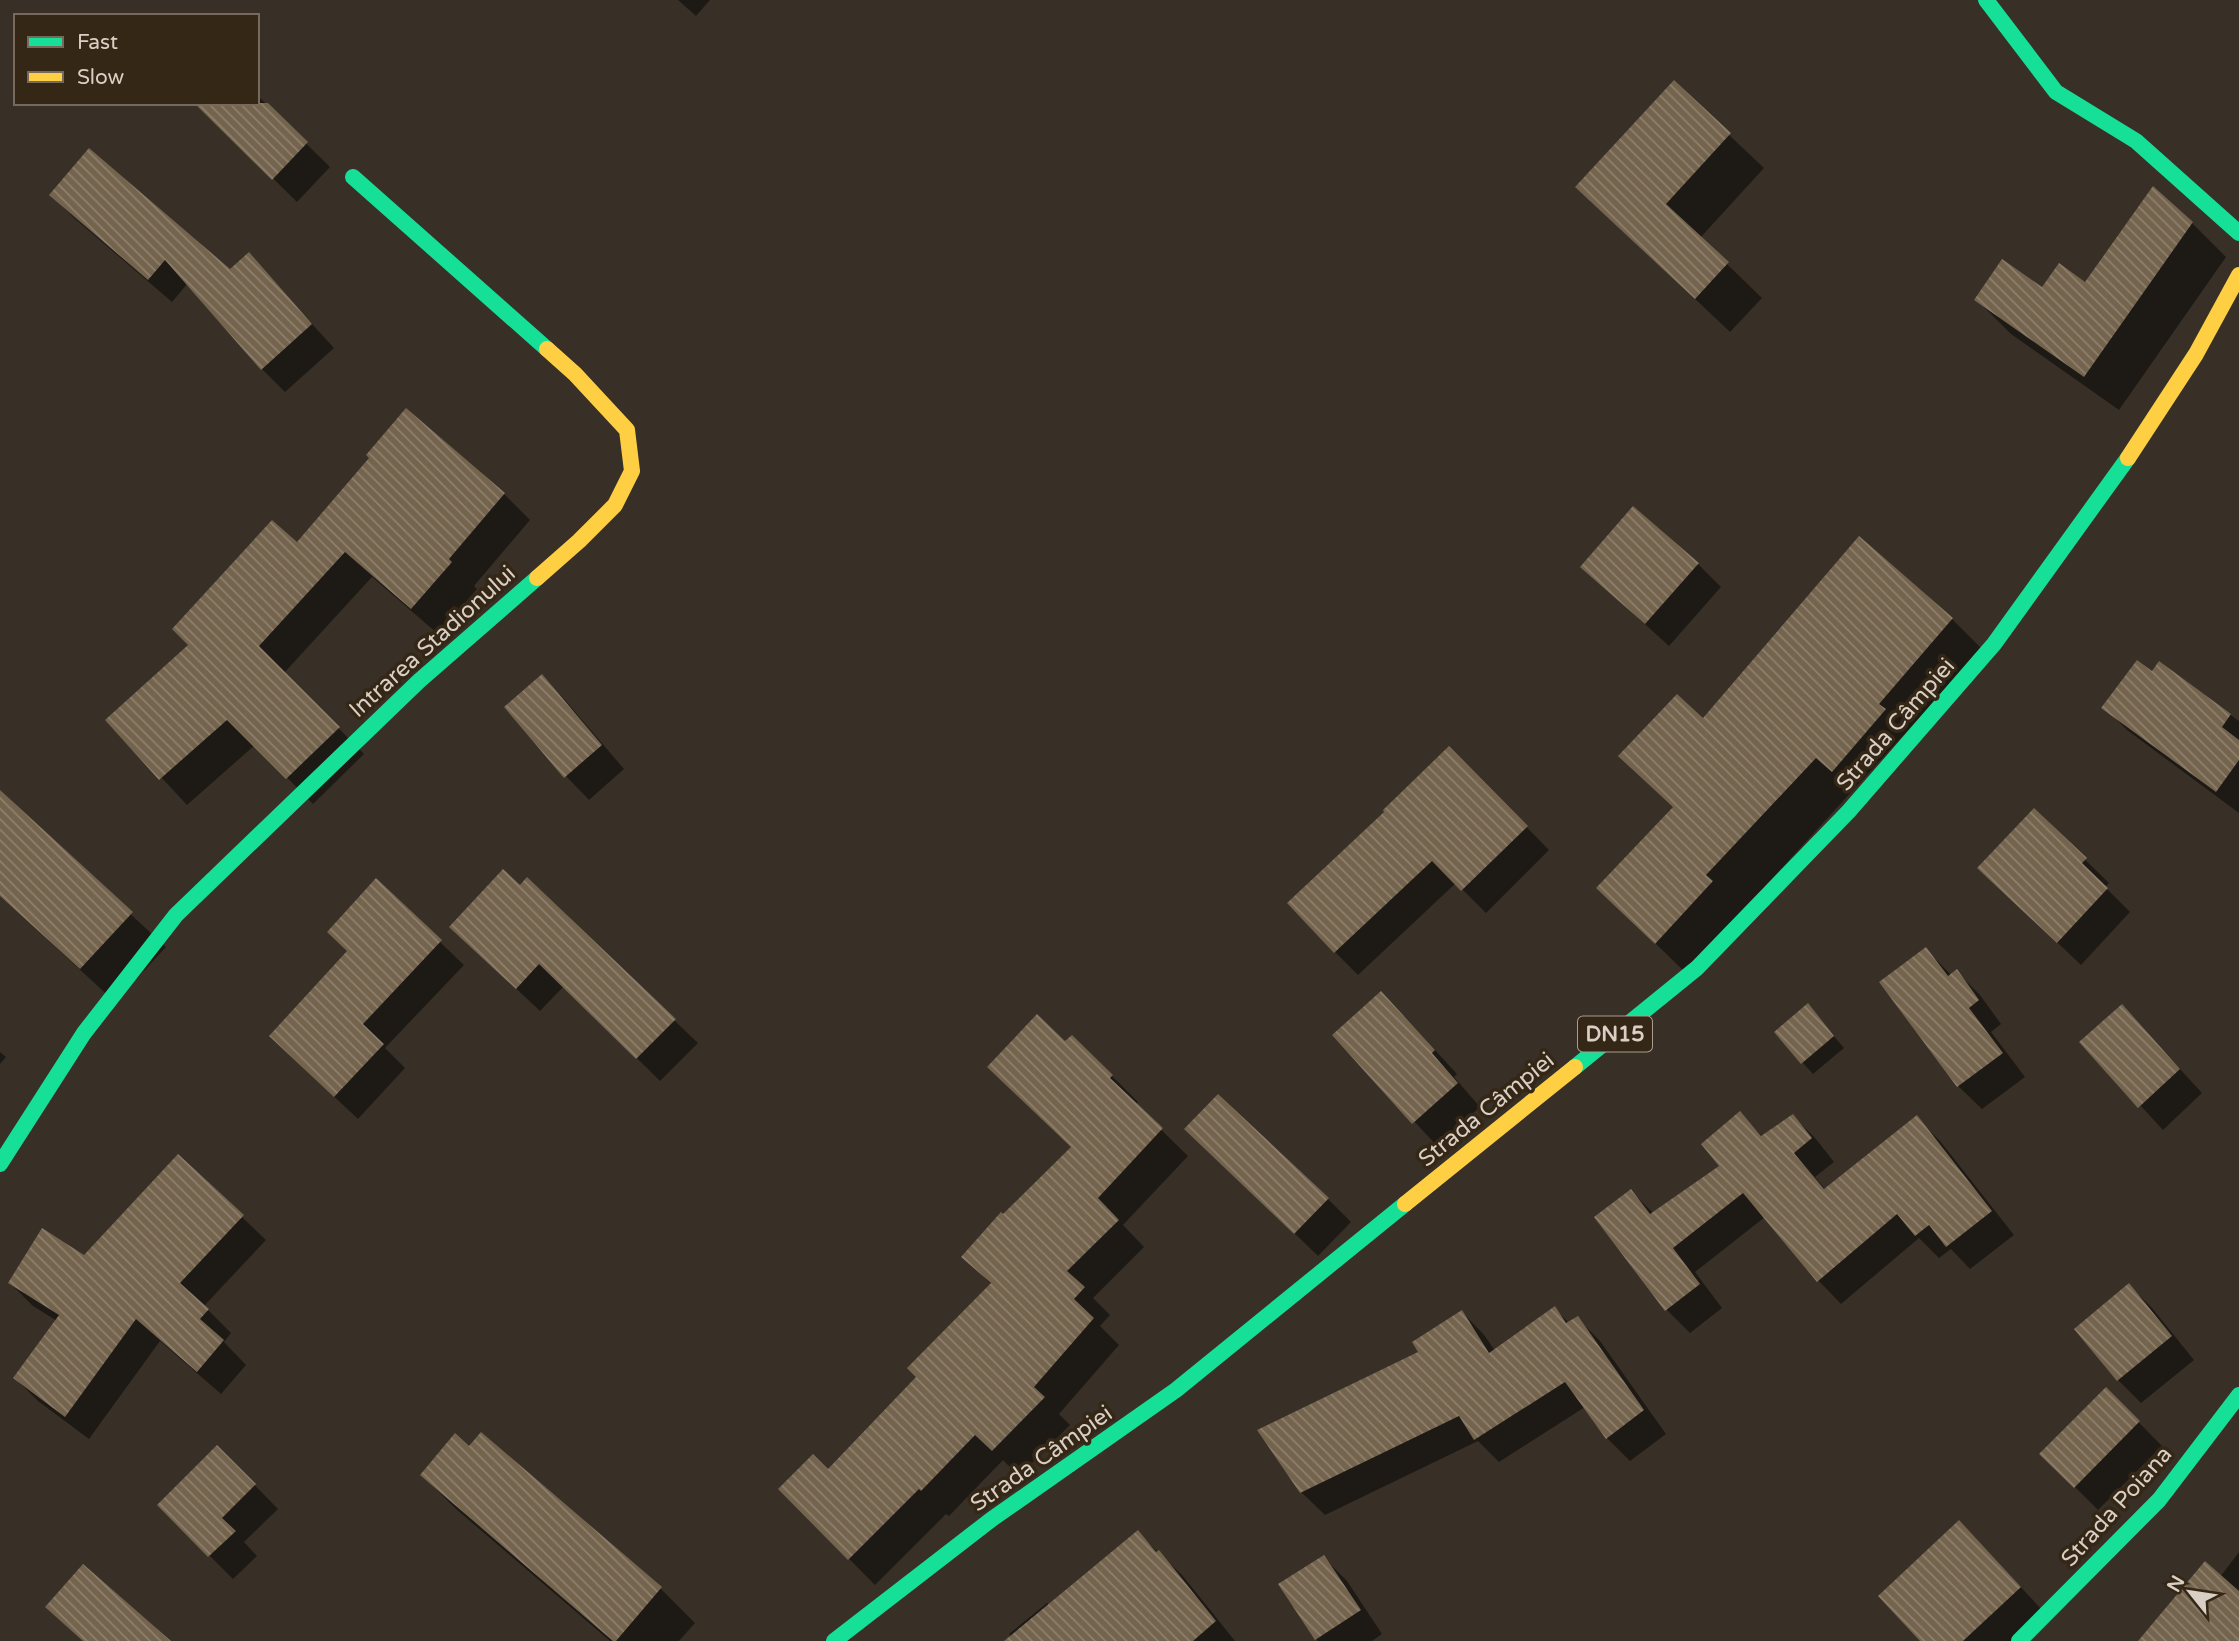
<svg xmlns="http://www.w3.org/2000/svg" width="2239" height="1641" font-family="'Varela Round',sans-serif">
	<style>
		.shadow { fill: #0007 }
		.building { fill: url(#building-back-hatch) }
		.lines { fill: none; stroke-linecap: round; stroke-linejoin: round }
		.fast { stroke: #16e098; stroke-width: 16 }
		.slow { stroke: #ffcf43; stroke-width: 16 }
		.labels { text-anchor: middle; stroke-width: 7; stroke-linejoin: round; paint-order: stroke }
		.shield { fill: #352716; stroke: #a89d90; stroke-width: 2 }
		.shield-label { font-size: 21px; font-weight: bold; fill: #d9cfc5 }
		.street-label { font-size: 23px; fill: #d9cfc5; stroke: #352716 }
	</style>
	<defs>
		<pattern id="building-back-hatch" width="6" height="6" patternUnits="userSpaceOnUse" patternTransform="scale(1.75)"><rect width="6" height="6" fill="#74644e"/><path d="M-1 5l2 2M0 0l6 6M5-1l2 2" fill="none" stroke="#8e806e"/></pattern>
	</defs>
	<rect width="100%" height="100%" fill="#383026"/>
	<g class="shadow">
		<path d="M678,0H710L696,16Z"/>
		<path d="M1674,83L1764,168L1700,238L1762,298L1730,332L1577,187Z"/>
		<path d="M257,95L330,167L297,202L203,109L257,103Z"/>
		<path d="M51,195L230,271L249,255L334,348L285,392L262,369L188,283L172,302L74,218Z"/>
		<path d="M2192,223L2226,257L2119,410L2011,334L1977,300L2086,285Z"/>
		<path d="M406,410L504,494L530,520L474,586L477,589L438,634L372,577L284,673L364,754L313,804L255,745L187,805L108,720L297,544L371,458Z"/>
		<path d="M1698,564L1721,587L1669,646L1582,567Z"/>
		<path d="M1952,619L1982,649L1686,973L1629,918L1674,808L1703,721Z"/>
		<path d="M2159,663L2239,721V813L2127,730L2104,707L2152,673Z"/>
		<path d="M542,677L565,700L624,769L589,800L566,776Z"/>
		<path d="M1449,748L1549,850L1486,913L1456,883L1358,975L1335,952L1387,812Z"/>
		<path d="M0,793L166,947L115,1002L0,896Z"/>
		<path d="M2034,810L2109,883L2105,887L2130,912L2081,965L2003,891Z"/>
		<path d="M527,880L698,1043L660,1081L564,986L540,1011L475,950Z"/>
		<path d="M376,881L464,965L385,1048L405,1068L358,1119L294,1059L349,952Z"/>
		<path d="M1926,949L1952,976L1957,972L1980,995L2001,1024L1991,1032L2025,1077L1982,1109L1958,1086Z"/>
		<path d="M1808,1006L1844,1048L1813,1074L1802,1062Z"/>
		<path d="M2122,1006L2202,1093L2163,1130L2082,1042Z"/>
		<path d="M1404,1016L1457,1074L1454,1077L1480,1107L1437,1146L1334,1035Z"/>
		<path d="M1065,1043L1112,1076L1138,1102L1136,1105L1188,1156L1123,1225L1144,1247L1093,1298L1110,1315L1100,1326L1119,1345L1059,1414L1070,1425L1019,1476L1003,1460L949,1516L946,1514L875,1585L780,1489L828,1472L919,1377L992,1285L964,1257L1073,1147Z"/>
		<path d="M0,1052L6,1057L0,1064Z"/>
		<path d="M1740,1113L1763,1137L1793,1116L1816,1139L1834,1162L1815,1177L1826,1190L1917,1118L1940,1141L2014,1235L1970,1269L1951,1249L1939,1258L1919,1238L1841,1304L1818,1280L1765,1217L1695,1272L1722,1308L1690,1333L1667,1310L1631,1191L1654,1214L1722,1166Z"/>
		<path d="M1210,1152L1328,1199L1351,1222L1318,1256Z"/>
		<path d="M178,1156L266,1240L204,1306L231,1333L224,1342L246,1365L221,1394L160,1341L89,1439L38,1401L15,1378L57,1321L33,1306L10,1283L84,1257Z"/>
		<path d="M2129,1285L2152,1308L2194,1360L2141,1403L2118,1380Z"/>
		<path d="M1555,1309L1569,1323L1577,1318L1600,1341L1666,1434L1630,1461L1607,1438L1585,1407L1499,1462L1478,1441L1325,1515L1301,1492L1421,1353L1462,1312L1485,1336L1495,1351Z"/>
		<path d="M2106,1389L2162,1446L2098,1510L2042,1454Z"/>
		<path d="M481,1434L661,1589L695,1623L679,1641H610L456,1509L422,1475L469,1448Z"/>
		<path d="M217,1447L278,1509L244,1542L257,1556L233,1579L159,1505Z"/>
		<path d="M1138,1533L1182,1575L1235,1641H1015L1009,1634L1047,1603L1050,1605Z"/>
		<path d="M1982,1545L2043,1611L2011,1641H1922Z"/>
		<path d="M2239,1552V1641H2141L2220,1577Z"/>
		<path d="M1324,1558L1347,1581L1382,1634L1372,1641H1318L1316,1639Z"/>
	</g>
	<g class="building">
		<path d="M1674,80L1731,133L1666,204L1729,262L1695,299L1575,187Z"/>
		<path d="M194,103H268L308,142L272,180Z"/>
		<path d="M89,148L230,269L249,252L312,324L261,370L165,260L148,280L49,195Z"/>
		<path d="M2153,186L2193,222L2084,377L1974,300L2002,259L2042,287L2059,263L2085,282Z"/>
		<path d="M406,408L505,493L449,559L452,562L411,609L345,552L259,646L340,727L286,779L227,720L159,780L105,720L188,645L172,629L272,520L297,542L369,458L366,455Z"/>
		<path d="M1633,506L1699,563L1645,624L1580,567Z"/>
		<path d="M1859,536L1953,618L1879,704L1886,709L1832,772L1816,758L1706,875L1713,881L1655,944L1596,888L1673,807L1618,756L1677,694L1703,718Z"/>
		<path d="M2137,660L2152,671L2159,661L2231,714L2222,727L2239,740V760L2216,792L2101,708Z"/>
		<path d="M542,674L602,745L564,778L504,707Z"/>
		<path d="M1449,746L1528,826L1461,891L1432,861L1334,953L1287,903L1384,812L1383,810Z"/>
		<path d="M0,790L133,912L80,969L0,896Z"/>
		<path d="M2034,808L2087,858L2082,863L2108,888L2057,943L1977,868Z"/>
		<path d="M503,869L520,885L527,877L676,1019L636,1059L539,964L516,989L449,927Z"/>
		<path d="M376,878L442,940L363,1024L384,1044L334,1097L269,1036L347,951L327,932Z"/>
		<path d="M1926,947L1948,976L1957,969L1979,1000L1969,1008L2003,1053L1957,1087L1879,982Z"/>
		<path d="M1381,991L1435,1050L1432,1053L1458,1083L1412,1124L1332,1035Z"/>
		<path d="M1808,1003L1834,1036L1801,1064L1774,1032Z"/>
		<path d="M2122,1004L2180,1069L2138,1108L2079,1042Z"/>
		<path d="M1037,1014L1065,1041L1072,1035L1113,1075L1110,1078L1163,1128L1098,1198L1119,1220L1067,1271L1085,1287L1074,1299L1094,1318L1034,1387L1045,1397L992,1451L975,1435L921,1491L919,1489L848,1560L778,1489L813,1454L828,1469L916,1377L907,1368L991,1283L961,1257L1001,1212L1003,1214L1071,1147L987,1067Z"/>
		<path d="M1218,1094L1329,1198L1294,1234L1184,1129Z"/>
		<path d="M1740,1111L1761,1136L1793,1114L1812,1138L1794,1153L1824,1189L1917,1115L1992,1211L1946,1247L1929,1225L1915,1236L1897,1214L1817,1282L1743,1193L1673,1248L1700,1284L1665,1311L1594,1217L1631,1189L1650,1214L1719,1166L1701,1144Z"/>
		<path d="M178,1154L244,1215L180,1283L209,1309L200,1319L224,1340L197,1372L136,1319L65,1417L13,1378L59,1315L8,1283L42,1228L84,1255Z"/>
		<path d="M2129,1283L2172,1336L2117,1381L2074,1329Z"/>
		<path d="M1555,1306L1566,1323L1578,1316L1644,1410L1606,1439L1565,1382L1474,1440L1459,1416L1300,1493L1257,1430L1418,1352L1412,1342L1462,1310L1489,1353Z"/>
		<path d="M2106,1387L2140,1421L2074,1488L2039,1454Z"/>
		<path d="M481,1432L662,1587L616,1641H613L420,1475L455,1433L469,1446Z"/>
		<path d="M217,1445L256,1484L222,1518L236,1531L208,1557L157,1505Z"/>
		<path d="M1959,1520L2021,1587L1963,1641H1920L1878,1596Z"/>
		<path d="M1138,1530L1156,1552L1159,1550L1216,1621L1193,1641H1004Z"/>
		<path d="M1324,1555L1361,1610L1315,1640L1278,1584Z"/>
		<path d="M2205,1561L2239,1591V1641H2138Z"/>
		<path d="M83,1564L171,1641H83L45,1607Z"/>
	</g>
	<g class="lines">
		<g class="fast">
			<path d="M1986,0L2056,92L2136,141L2239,233"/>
			<path d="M353,177L547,349"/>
			<path d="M1575,1067L1697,968L1849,811L1994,644L2128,458"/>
			<path d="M0,1164L84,1033L176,915L419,681L537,578"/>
			<path d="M834,1641L992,1519L1176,1390L1405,1204"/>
			<path d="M2019,1641L2159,1500L2239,1395"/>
		</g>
		<g class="slow">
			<path d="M2128,458L2196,354L2239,275"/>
			<path d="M537,578L579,541L615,505L632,471L627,430L575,374L547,349"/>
			<path d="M1405,1204L1575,1067"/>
		</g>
	</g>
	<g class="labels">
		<rect class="shield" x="1578" y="1016.5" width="74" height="35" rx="5"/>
		<g class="shield-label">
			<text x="1615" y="1041">DN15</text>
		</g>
		<g class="street-label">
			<text transform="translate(432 641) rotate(-42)" y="8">Intrarea Stadionului</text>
			<text transform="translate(1895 724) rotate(-49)" y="8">Strada Câmpiei</text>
			<text transform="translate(1486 1109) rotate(-39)" y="8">Strada Câmpiei</text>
			<text transform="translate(1041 1458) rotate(-35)" y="8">Strada Câmpiei</text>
			<text transform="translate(2116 1506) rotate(-48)" y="8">Strada Poiana</text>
		</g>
	</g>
	<rect x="14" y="14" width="245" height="91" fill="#352716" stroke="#776a5c" stroke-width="2"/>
	<rect x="28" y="37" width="35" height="10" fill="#16e098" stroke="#776a5c" stroke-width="2"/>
	<text x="77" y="49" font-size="21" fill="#d9cfc5">Fast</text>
	<rect x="28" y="72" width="35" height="10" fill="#ffcf43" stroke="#776a5c" stroke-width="2"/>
	<text x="77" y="84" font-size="21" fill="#d9cfc5">Slow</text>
	<g transform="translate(2190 1592) rotate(300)" stroke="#352716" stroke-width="5" paint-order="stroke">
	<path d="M0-5L12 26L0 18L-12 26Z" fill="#d9cfc5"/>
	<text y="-10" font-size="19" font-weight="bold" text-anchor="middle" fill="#d9cfc5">N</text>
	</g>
</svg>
